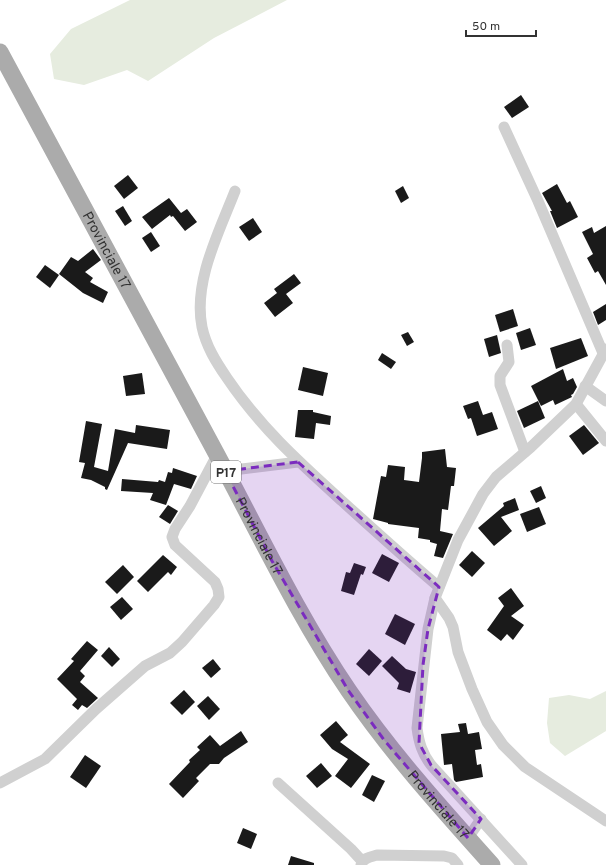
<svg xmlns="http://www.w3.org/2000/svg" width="606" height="865" font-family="Overpass,sans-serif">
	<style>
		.green { fill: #e6ecdf }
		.building { fill: #1a1a1a }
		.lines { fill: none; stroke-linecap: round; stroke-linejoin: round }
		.street { stroke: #d0d0d0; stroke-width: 11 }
		.primary { stroke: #ababab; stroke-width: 17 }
		.marked { fill: #7b2cbf; fill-opacity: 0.2; stroke: #7b2cbf; stroke-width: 3; stroke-dasharray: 8 5; stroke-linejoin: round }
		.labels { text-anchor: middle; stroke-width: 4; stroke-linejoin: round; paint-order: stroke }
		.shield { fill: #fff; stroke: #707070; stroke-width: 1 }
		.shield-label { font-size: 13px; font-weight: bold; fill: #333 }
		.street-label { font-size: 14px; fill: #333; stroke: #fff }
	</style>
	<rect width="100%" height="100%" fill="#fff"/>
	<g class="green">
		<path d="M130,0H287L214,38L148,81L127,70L84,85L54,79L50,54L71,29Z"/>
		<path d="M606,691V731L565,756L550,743L547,723L549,698L569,695L590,699Z"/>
	</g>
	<g class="building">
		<path d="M521,95L529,107L512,118L504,107Z"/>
		<path d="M128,175L138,188L124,199L114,186Z"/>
		<path d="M557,184L567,203L570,201L578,217L557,228L550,211H552L542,193Z"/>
		<path d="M403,186L409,198L401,203L395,191Z"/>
		<path d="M169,198L181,213L187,209L197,222L185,231L173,216L171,217L170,215L152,229L142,217Z"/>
		<path d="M123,206L132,221L125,226L115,211Z"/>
		<path d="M253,218L262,232L249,241L239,227Z"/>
		<path d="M606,226V285L598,271L595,273L587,258L593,254L582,232L592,227L594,233Z"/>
		<path d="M151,232L160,246L151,252L142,238Z"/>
		<path d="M93,249L101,260L85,272L93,278L90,282L108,292L103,303L83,293L59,274L71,257L78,261Z"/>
		<path d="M45,265L59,275L50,288L36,277Z"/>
		<path d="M294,274L301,283L286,294L293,303L275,317L264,303L277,293L274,289Z"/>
		<path d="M606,304V320L598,325L593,312Z"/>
		<path d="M513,309L518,326L500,332L495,315Z"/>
		<path d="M530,328L536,345L521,350L516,333Z"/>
		<path d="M408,332L414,342L407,346L401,335Z"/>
		<path d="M497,335L501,353L489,357L484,339Z"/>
		<path d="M581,338L588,356L556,369L550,348Z"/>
		<path d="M382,353L396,362L391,369L378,360Z"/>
		<path d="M303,367L328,373L323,396L298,390Z"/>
		<path d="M563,369L567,381L573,378L577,387L573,394L571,395L572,397L555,405L553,400L541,406L531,386Z"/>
		<path d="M142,373L145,394L126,396L123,376Z"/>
		<path d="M478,401L483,415L492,412L498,429L477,436L471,418L468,419L463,406Z"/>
		<path d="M538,401L545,418L524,428L517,411Z"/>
		<path d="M298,410H313V412L331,416L330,425L316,423L314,439L295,437Z"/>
		<path d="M86,421L102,424L94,467L108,471L115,429L135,433L136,425L170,430L167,449L128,443L107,490L105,489V487L91,480L81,478L85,463L79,462Z"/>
		<path d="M584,425L599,443L583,455L569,436Z"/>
		<path d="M445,449L447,467L456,468L454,486H451L448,510L442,509L440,531L453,534L443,558L434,556L437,544L430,542V540L418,538L419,528L388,524V523L373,519L381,476L386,477L388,465L405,467L404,480L419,482L422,458V452Z"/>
		<path d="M173,468L197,476L191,489L174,484L166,505L150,500L153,493L121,491L122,479L158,482L159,480L165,482L168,472L172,473Z"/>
		<path d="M541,486L546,498L536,503L530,491Z"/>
		<path d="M515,498L519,510L501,517L512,531L494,546L478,528L504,506L503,503Z"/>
		<path d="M168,505L178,511L170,524L159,517Z"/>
		<path d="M539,507L546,524L527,532L520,514Z"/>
		<path d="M472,551L485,563L472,577L459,565Z"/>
		<path d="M382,554L399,563L389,582L372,573Z"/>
		<path d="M163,555L177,567L171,575L168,572L148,592L137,581Z"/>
		<path d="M354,563L366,567L363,575L361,574L354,595L341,591L346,572L350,573Z"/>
		<path d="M123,565L134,577L117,594L105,582Z"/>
		<path d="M511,588L524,606L511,616L524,625L513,640L507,634L501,641L487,630L504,606L498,598Z"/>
		<path d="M122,597L133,609L121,620L110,607Z"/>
		<path d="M395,614L415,624L405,645L385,634Z"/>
		<path d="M87,641L98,650L80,671L85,676L80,682L98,698L87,708L82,705L78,710L72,705L77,699L57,679L74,661L71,659Z"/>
		<path d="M109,647L120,659L112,667L101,656Z"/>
		<path d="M369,649L382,661L369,676L356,664Z"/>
		<path d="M392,656L406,669L416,672L410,693L397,689L399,683L382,666Z"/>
		<path d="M213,659L221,669L211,678L202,668Z"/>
		<path d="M184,690L195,702L182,715L170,703Z"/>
		<path d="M208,696L220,709L209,720L197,706Z"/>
		<path d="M336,721L348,735L340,742L370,764L351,788L335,776L348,759L332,749L320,735Z"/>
		<path d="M466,723L468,734L479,732L482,749L475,750L477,765L481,764L483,777L456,782L454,780L452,764L444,765L441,734L460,732L458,724Z"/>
		<path d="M241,731L248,742L224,758L219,764H210L196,778L199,781L183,798L169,784L190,762L189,760L200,750L197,747L210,735L220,746Z"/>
		<path d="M85,755L101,766L86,788L70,777Z"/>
		<path d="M321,763L332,776L317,788L306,776Z"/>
		<path d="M372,775L385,781L374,802L362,795Z"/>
		<path d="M243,828L257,834L251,849L237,843Z"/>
		<path d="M291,856L314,863V865H288Z"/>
	</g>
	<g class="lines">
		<g class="street">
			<path d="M504,127L538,201L603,353"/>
			<path d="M235,191C219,232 193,282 202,327C206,346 216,362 227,378C260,427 299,462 342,501C374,530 406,559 439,587"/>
			<path d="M507,345L509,362L500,376V385L525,452"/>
			<path d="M585,386L606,401"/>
			<path d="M576,404L606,441"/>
			<path d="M225,471L298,462"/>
			<path d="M435,598L449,618L453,627L458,652L472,689L487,722L503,745L525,767L606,821"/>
			<path d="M0,783L45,759L96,709L145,666L170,653L182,642L214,605L219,597L218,589L215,582L175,545L172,537L175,529L190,506L217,455"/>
			<path d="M278,783L351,849L362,861"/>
			<path d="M468,838L481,819"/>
			<path d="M361,865C363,858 370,857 377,855L444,856L452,858L458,865"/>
			<path d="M522,865L431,765C422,753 419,743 417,728L428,629L435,598L458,540L483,494L496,477L531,447L576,404L606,349"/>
		</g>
		<path class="primary" id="s1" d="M0,52C72,186 145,319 216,453C259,533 298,616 349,691C392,754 442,809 492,865"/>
	</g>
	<path class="marked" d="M298,462L439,587L428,629L423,665L419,743L431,765L481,819L468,838L384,740L348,690L272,561L225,471Z"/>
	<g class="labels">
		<rect class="shield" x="211" y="461" width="30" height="22" rx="3"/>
		<g class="shield-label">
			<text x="226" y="477">P17</text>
		</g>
		<g class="street-label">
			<text dy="5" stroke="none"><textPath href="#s1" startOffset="225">Provinciale 17</textPath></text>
			<text dy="5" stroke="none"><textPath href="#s1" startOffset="549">Provinciale 17</textPath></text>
			<text dy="5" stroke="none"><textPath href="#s1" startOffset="873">Provinciale 17</textPath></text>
		</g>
	</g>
	<path d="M466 30v6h70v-6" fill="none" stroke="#333333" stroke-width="2"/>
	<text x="472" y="30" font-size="12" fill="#333333" stroke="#ffffff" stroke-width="3" paint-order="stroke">50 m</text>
</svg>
